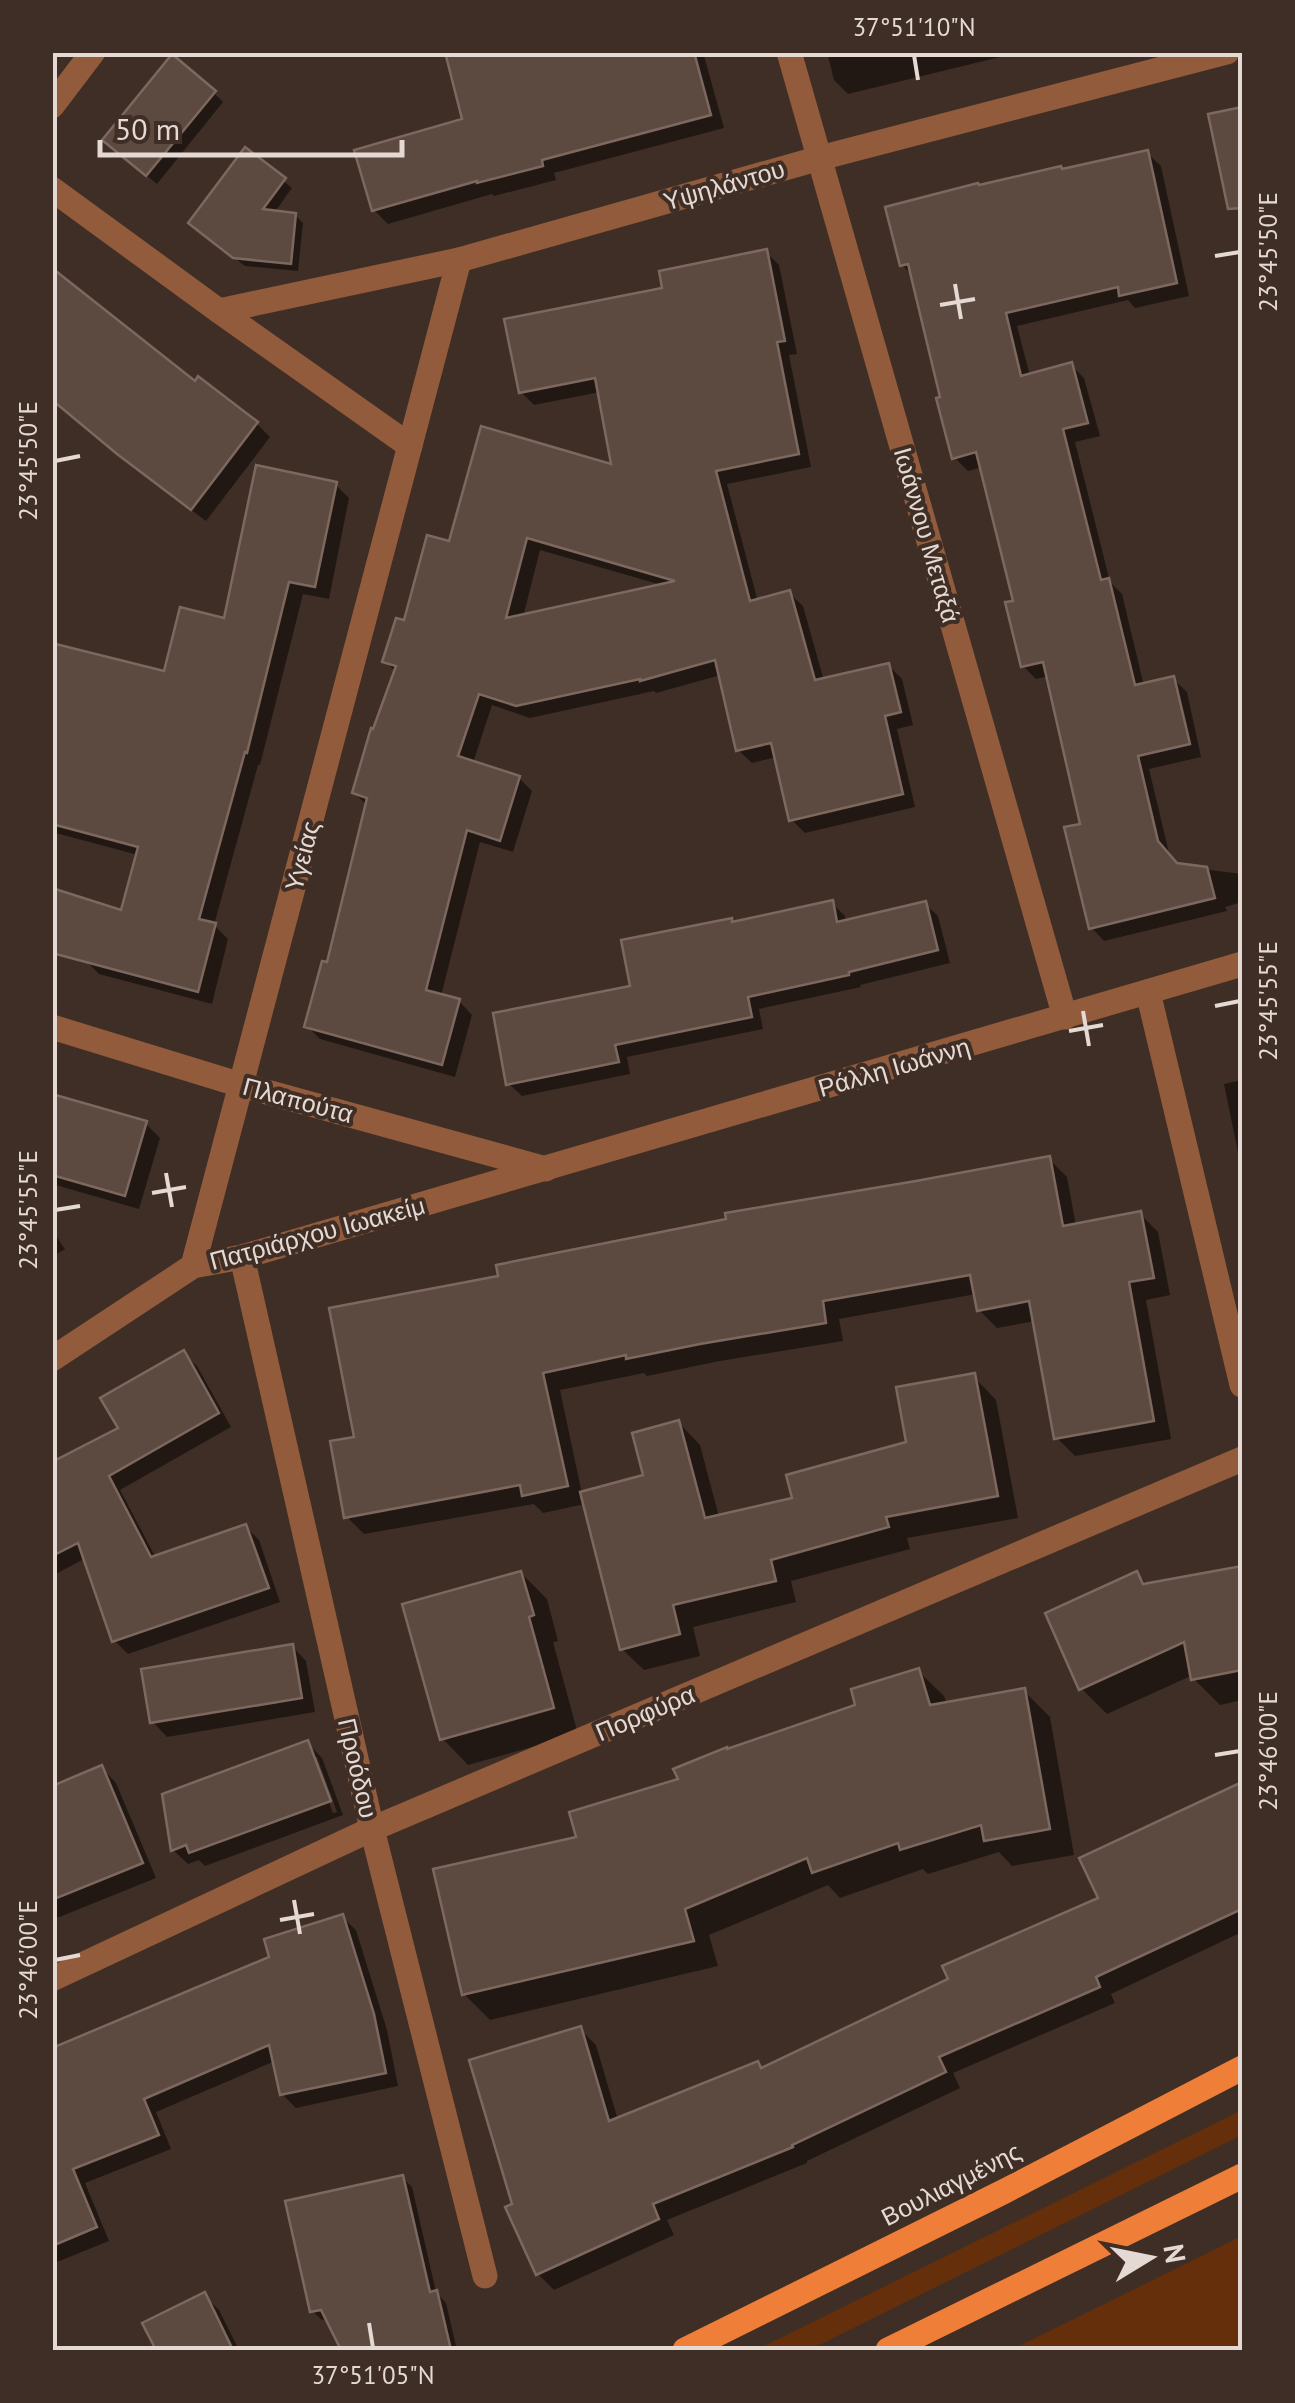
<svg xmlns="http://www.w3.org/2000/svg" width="1295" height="2403" font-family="'PT Sans',sans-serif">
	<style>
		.green { fill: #652f0b }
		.shadow { fill: #0007; fill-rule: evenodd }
		.building { fill: #5c493f; stroke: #7c685e; stroke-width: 2.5; fill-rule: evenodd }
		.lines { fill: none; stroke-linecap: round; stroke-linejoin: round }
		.minor { stroke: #925b3c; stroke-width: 25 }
		.tertiary { stroke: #925b3c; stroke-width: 25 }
		.primary { stroke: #ef7f38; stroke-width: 25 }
		.ticks { fill: none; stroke: #e5d9d3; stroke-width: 4 }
		.labels { text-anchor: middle; stroke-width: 8; stroke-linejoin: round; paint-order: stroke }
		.street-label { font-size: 25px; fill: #e5d9d3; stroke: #3f2e25 }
		.neatline { fill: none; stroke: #e5d9d3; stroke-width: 4 }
		.ticks-label { font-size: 25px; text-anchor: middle; fill: #e5d9d3 }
	</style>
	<rect width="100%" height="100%" fill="#3f2e25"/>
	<g class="green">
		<path d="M1242,2110V2135L809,2350H756Z"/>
		<path d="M1242,2236V2350H1011Z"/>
	</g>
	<g class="shadow">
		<path d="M448,52H703L724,128L554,173L556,180L494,196L492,194L388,224L374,210L465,120Z"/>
		<path d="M827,52H1021L848,94L834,80Z"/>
		<path d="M214,93L223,102L157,184L114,149Z"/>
		<path d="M246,151L292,188L274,213L295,215L303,223L298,271L245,266L199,230Z"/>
		<path d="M1147,153L1161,166L1189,296L1135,308L1128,300L1017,326L1030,376L1071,365L1084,378L1100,436L1075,442L1110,582L1122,594L1144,686L1173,679L1187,692L1201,757L1149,769L1170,857L1178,866L1242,874V902L1225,907L1227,911L1104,941L1091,927L1083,825L1049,676L1036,679L1023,666L1016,602L982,467L968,471L954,457L944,399L913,276L902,265L1063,171Z"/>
		<path d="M766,252L779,265L797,354L789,355L811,467L727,484L758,602L789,593L803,606L824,681L889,666L902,679L913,725L897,729L915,807L805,833L792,820L777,757L752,763L738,750L721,675L656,693L654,691L530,718L492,705L473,763L519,778L532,791L513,852L480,842L441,996L459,1001L472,1015L455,1077L320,1039L307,1026L328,965L368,806L354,793L396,672L385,661L451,544L614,467L600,392L534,405L521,392L665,290ZM540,550L665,586L523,617Z"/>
		<path d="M195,384L257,424L270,437L206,521L133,467L52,399Z"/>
		<path d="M336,485L349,498L329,599L303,594L260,765H258L214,925L228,939L212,1004L99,974L85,960L122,913L138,855L52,832V646L166,674L226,621Z"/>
		<path d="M1242,679V710L1238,706Z"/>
		<path d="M832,903L845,916L846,923L925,904L938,916L950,963L860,985L861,987L759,1009L763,1029L627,1057L630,1074L522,1096L509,1084L633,988L731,921L735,924Z"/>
		<path d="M1242,1080V1172L1224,1084Z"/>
		<path d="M52,1096L145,1123L160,1138L139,1209L52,1184Z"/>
		<path d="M1049,1159L1067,1177L1076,1226L1140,1214L1158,1232L1170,1295L1146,1300L1171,1439L1075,1456L1057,1438L1035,1321L997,1328L979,1310L976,1294L839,1319L843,1341L720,1361L647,1376L644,1373L560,1390L582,1494L646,1477L679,1423L700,1445L719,1517L795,1499L909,1444L975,1378L996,1400L1018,1518L907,1538L910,1549L791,1581L796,1602L693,1627L700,1656L644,1670L622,1649L585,1504L543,1513L534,1504L364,1534L346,1516L357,1439L501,1278Z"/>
		<path d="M52,1230L65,1249L52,1257Z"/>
		<path d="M183,1353L197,1366L231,1427L120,1490L156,1558L246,1527L259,1540L280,1602L128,1654L114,1640L86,1558L52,1576V1465L121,1429Z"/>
		<path d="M1242,1568V1700L1220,1705L1194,1679L1193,1675L1107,1714L1081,1688L1137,1574L1149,1586Z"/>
		<path d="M521,1573L547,1599L558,1641L553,1642L578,1734L468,1765L443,1739Z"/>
		<path d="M292,1646L306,1661L315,1712L167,1737L153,1722Z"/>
		<path d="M918,1671L944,1696L947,1704L1024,1691L1050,1717L1074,1855L1012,1866L999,1852L928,1874L923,1869L840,1898L828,1885L709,1935L718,1966L490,2020L464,1994L579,1838L681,1781L858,1706Z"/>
		<path d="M308,1743L322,1758L343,1815L205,1866L199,1860L188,1864L173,1850L165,1796ZM312,1757H317L337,1812L333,1813Z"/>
		<path d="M102,1768L116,1783L156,1878L52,1920V1789Z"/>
		<path d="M1242,1784V1932L1111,1994L1115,2003L953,2073L960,2088L807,2161V2163L667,2220L674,2235L554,2290L538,2274L508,2208L515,2205L580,2029L596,2045L618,2120L758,2064L763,2070L951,1980L1101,1900L1082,1859Z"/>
		<path d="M342,1917L356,1930L387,2030L398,2086L296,2108L282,2094L275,2061L156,2112L171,2149L85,2183L109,2241L52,2264V2052L272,1958Z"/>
		<path d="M403,2178L412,2187L436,2292L446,2303L457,2350H343L328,2319L322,2320L312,2311Z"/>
		<path d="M204,2295L219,2310L239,2350H153Z"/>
	</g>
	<g class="building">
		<path d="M445,52H694L711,115L542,160L543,166L477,183V181L372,211L354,150L462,119Z"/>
		<path d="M172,54L216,91L146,176L102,140Z"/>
		<path d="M1242,107V208L1228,209L1208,114Z"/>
		<path d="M245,147L286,178L263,209L296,213L291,264L233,258L188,223Z"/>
		<path d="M1148,150L1177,283L1119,296L1118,287L1006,313L1021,376L1072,362L1088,423L1063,429L1101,580L1109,578L1135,685L1174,676L1190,744L1138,756L1158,841L1177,863L1207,867L1215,898L1089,929L1064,827L1080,824L1043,662L1021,667L1005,602L1013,601L976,452L952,459L936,398L940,397L908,264L900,266L885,207L978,183L979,185L1061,166L1062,169Z"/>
		<path d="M767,249L785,341L777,342L799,454L716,471L750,601L790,590L815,680L889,663L901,712L885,716L903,794L789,821L771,743L736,751L715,660L640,681V679L516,706L479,694L458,756L520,776L500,841L467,830L426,990L460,999L442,1065L304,1027L322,961L327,962L367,798L352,793L371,728L373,729L396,666L382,662L396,618L404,620L427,535L449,541L481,426L611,464L595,378L519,393L504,319L662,288L659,271ZM527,538L675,581L506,618Z"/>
		<path d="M52,268L195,381L198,376L258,422L191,510L117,454L52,400Z"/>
		<path d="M256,465L337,482L315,587L289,582L247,753L245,752L199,919L216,923L198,992L52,953V888L121,910L138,847L52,824V643L164,671L180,607L224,618Z"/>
		<path d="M833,900L837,922L926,901L938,950L849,972V975L748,997L752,1017L615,1045L619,1062L506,1085L493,1013L630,986L621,940L732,918V922Z"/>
		<path d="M52,1094L147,1121L125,1196L52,1175Z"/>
		<path d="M1050,1156L1063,1226L1141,1211L1154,1278L1129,1282L1154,1421L1054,1439L1029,1301L977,1311L970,1275L823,1301L826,1323L700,1344L626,1359V1355L543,1373L568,1486L522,1496L520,1485L344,1518L330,1441L354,1437L329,1308L498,1276L496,1265L726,1219L725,1213L916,1181Z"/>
		<path d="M184,1350L219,1413L109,1476L151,1557L246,1524L269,1588L112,1642L78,1543L52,1556V1462L118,1428L100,1398Z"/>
		<path d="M975,1373L998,1496L886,1517L889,1527L771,1560L776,1581L673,1605L680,1634L620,1650L580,1492L643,1475L632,1433L679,1420L705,1518L792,1498L786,1475L906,1442L896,1387Z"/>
		<path d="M1242,1566V1670L1191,1680L1184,1642L1079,1690L1045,1613L1137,1571L1143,1584Z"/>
		<path d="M521,1571L534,1615L529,1617L554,1708L440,1740L402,1604Z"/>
		<path d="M293,1644L302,1698L150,1723L141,1669Z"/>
		<path d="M919,1668L930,1705L1025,1688L1050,1829L984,1841L981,1825L900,1850L898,1843L812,1873L807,1858L685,1909L694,1941L462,1995L433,1869L576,1837L569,1812L678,1779L673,1769L727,1747V1749L855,1705L851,1689Z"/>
		<path d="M308,1740L331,1801L189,1853L186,1845L171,1851L162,1794Z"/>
		<path d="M102,1765L143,1863L52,1900V1786Z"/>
		<path d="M1242,1782V1909L1096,1977L1100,1987L939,2057L946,2072L792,2145L793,2147L653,2204L659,2219L536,2275L505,2207L512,2204L469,2060L581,2026L609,2121L758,2061L761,2068L948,1979L942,1966L1098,1898L1079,1858Z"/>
		<path d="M343,1914L374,2014L386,2073L280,2095L269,2045L144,2099L159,2135L73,2169L97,2227L52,2246V2048L269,1957L264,1939Z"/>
		<path d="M403,2175L430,2292L437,2290L451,2350H341L321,2310L310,2312L285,2201Z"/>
		<path d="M205,2292L233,2350H156L142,2323Z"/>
	</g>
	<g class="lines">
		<g class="minor">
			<path d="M789,52L1065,1017"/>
			<path d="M52,189L219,311L410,446"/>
			<path d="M219,311L459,260L820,158L1227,52"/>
			<path d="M1148,992L1242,1385"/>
			<path d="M52,1027L241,1085L546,1169"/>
			<path d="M242,1257L372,1829L485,2276"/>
			<path d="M193,1266L459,260"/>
			<path d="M52,1359L193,1266L242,1257L1242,964"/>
			<path d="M52,1979L372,1829L1242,1459"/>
		</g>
		<path class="tertiary" d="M52,106L93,52"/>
		<g class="primary">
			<path d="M685,2350L1003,2192L1242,2068"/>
			<path d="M888,2350L1242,2176"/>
		</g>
	</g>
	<path class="ticks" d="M914,55L918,80M1215,256L1240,252M955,284L961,319M940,305L975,299M55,461L80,456M1215,1006L1240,1001M1083,1011L1089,1046M1069,1031L1103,1025M166,1173L172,1207M152,1193L186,1187M55,1210L80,1206M1215,1755L1240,1751M294,1900L300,1934M280,1920L314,1914M55,1960L80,1955M369,2323L373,2348"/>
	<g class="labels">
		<g class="street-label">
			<text transform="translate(724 185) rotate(-16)" y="9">Υψηλάντου</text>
			<text transform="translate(927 535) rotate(74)" y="9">Ιωάννου Μεταξά</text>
			<text transform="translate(302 856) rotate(-75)" y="9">Υγείας</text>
			<text transform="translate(894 1067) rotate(-16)" y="9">Ράλλη Ιωάννη</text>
			<text transform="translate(298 1100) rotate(15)" y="9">Πλαπούτα</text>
			<text transform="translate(317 1233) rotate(-15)" y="9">Πατριάρχου Ιωακείμ</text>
			<text transform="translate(645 1713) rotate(-23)" y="9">Πορφύρα</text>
			<text transform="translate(358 1768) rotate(77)" y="9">Προόδου</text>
			<text transform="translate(951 2184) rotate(-27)" y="9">Βουλιαγμένης</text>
		</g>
	</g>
	<rect width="1295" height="2403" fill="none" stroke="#3f2e25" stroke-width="110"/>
	<g transform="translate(1150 2258) rotate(80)" stroke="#3f2e25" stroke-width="8" paint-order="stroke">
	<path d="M0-8L18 38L0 25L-18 38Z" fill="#e5d9d3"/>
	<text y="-15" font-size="28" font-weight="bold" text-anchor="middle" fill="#e5d9d3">N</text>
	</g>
	<path d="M100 140v15h302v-15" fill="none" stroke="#e5d9d3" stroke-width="5"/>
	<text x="115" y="140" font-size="30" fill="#e5d9d3" stroke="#3f2e25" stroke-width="8" paint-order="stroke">50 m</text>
	<rect x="55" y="55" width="1185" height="2293" class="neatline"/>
	<g class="ticks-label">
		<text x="914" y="36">37°51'10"N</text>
		<text transform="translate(1268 252) rotate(-90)" y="9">23°45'50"E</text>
		<text transform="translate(28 461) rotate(-90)" y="9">23°45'50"E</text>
		<text transform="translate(1268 1001) rotate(-90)" y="9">23°45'55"E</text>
		<text transform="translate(28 1210) rotate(-90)" y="9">23°45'55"E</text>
		<text transform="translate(1268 1751) rotate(-90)" y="9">23°46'00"E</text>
		<text transform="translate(28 1960) rotate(-90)" y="9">23°46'00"E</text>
		<text x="373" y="2384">37°51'05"N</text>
	</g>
</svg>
